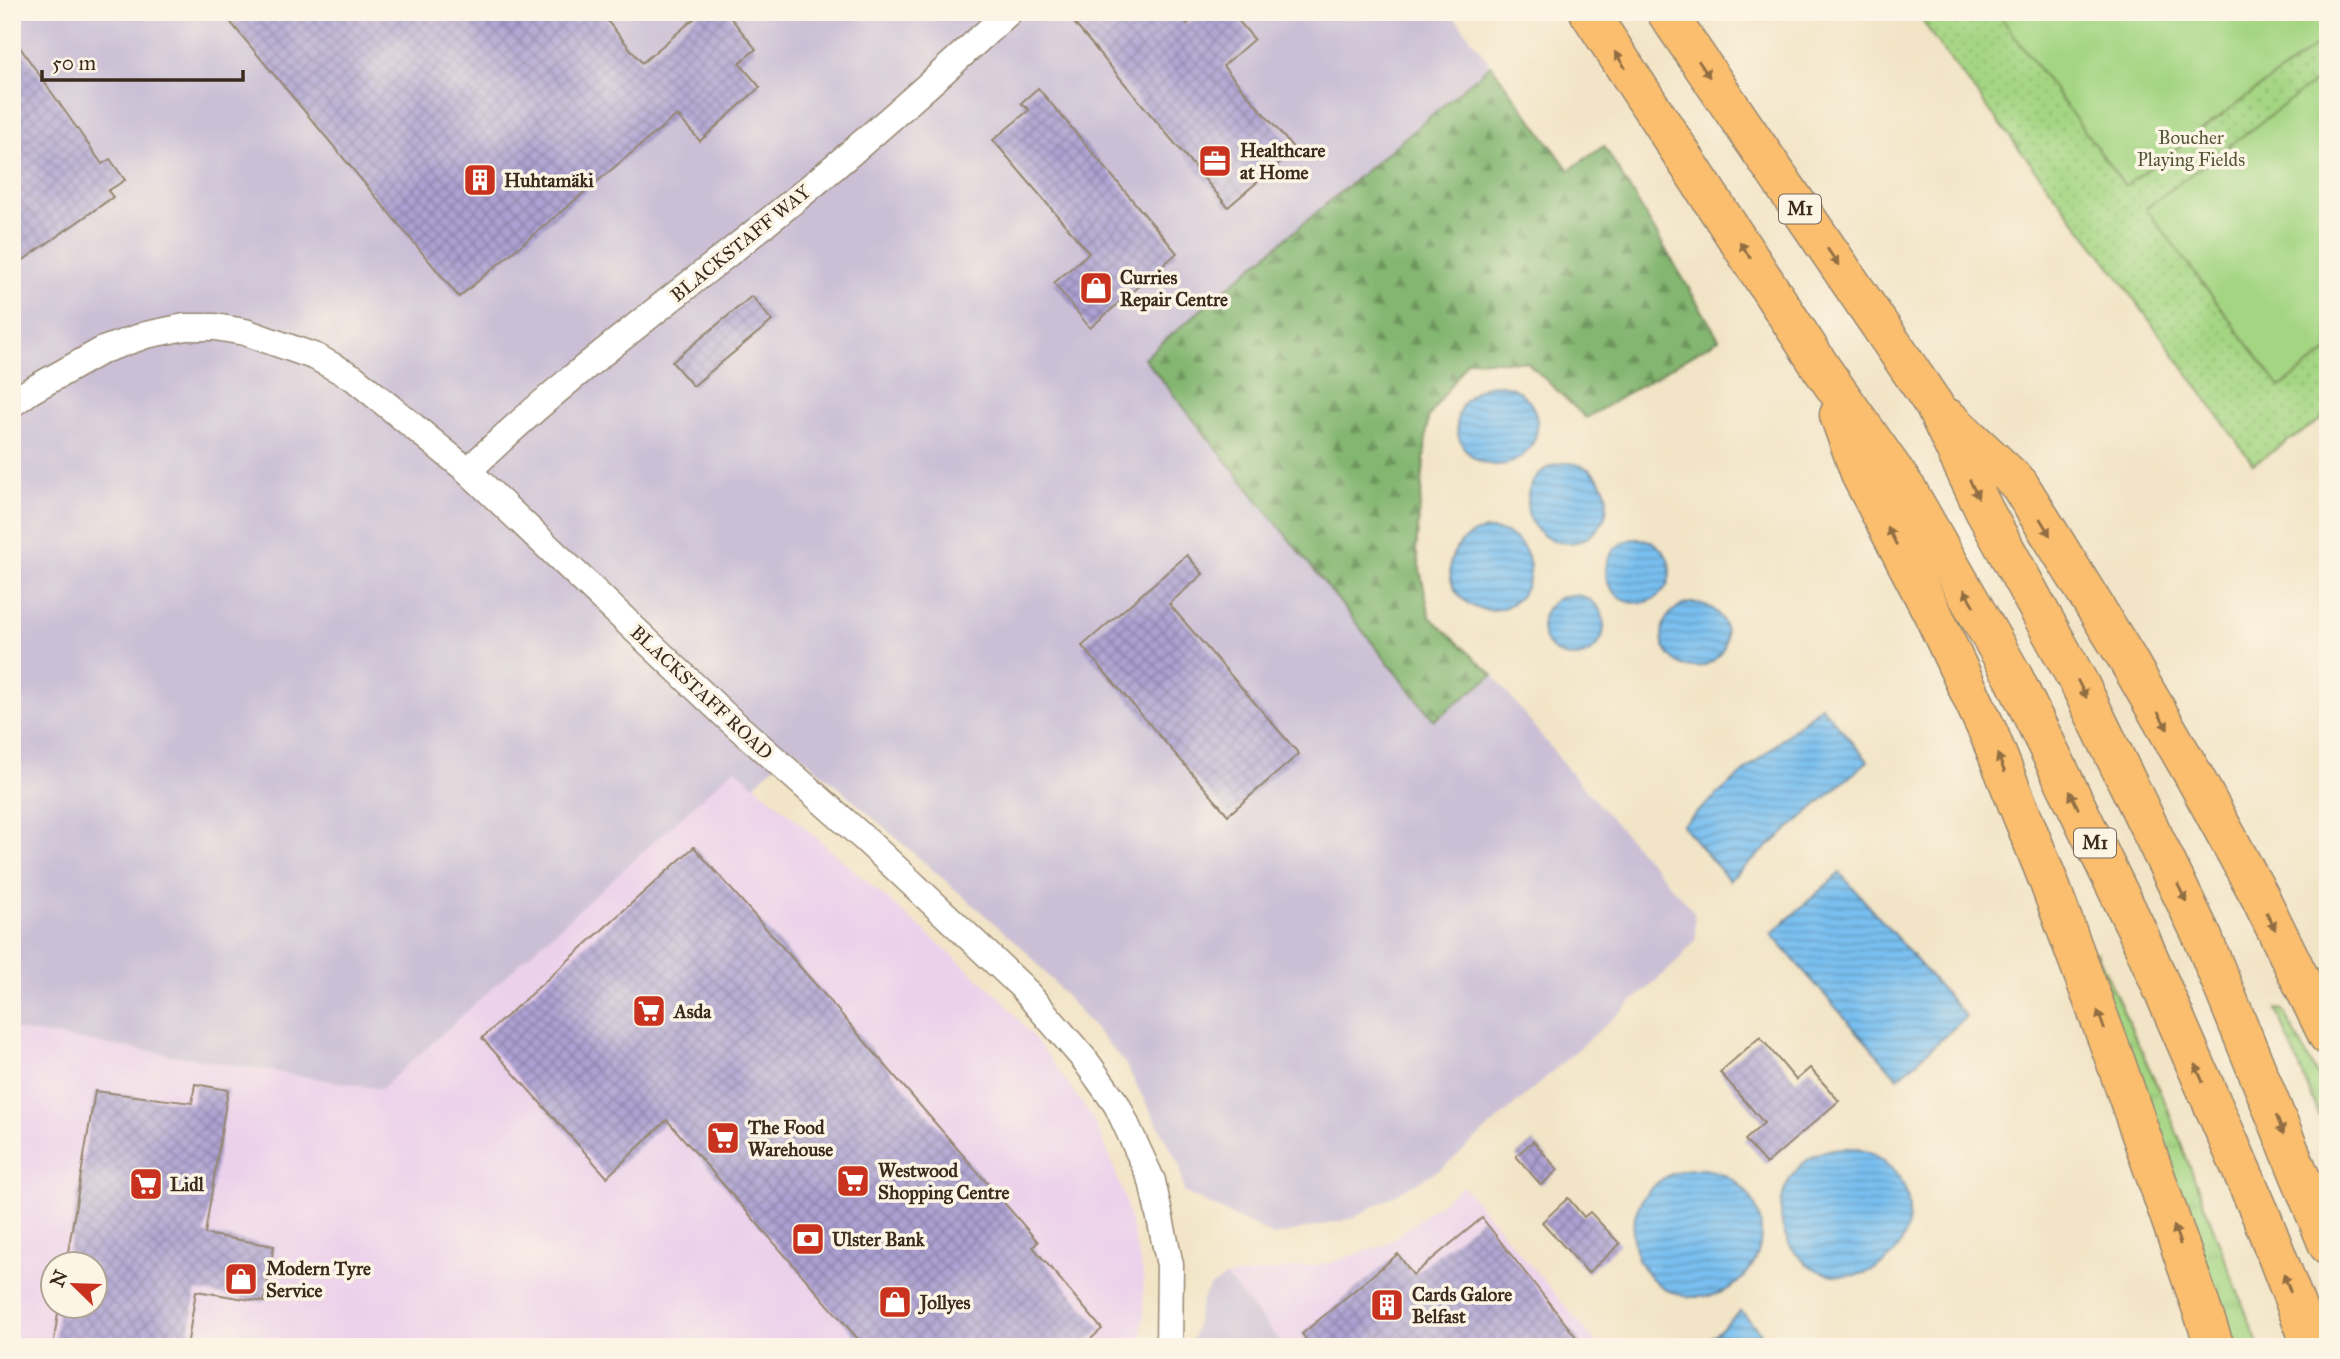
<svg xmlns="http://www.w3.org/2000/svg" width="2340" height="1359" font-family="'IM FELL Great Primer',serif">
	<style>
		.built { fill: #ecd1eb; fill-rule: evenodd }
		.industrial { fill: #cbbfd5 }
		.grass { fill: url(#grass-tufts); stroke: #708050; stroke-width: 2 }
		.forest { fill: url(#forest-firs); stroke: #5f7048; stroke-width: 2 }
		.park { fill: url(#park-dots); stroke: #708050; stroke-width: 2 }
		.garden { fill: #a4d583; stroke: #708050; stroke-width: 2 }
		.water { fill: url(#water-rules); stroke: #5a7487; stroke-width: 2 }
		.building { fill: url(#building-cross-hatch) }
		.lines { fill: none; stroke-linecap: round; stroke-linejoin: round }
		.street-casing { stroke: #968772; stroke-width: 29 }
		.highway-casing { stroke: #968772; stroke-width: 41 }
		.street { stroke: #fff; stroke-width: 26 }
		.highway { stroke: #fabe6e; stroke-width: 38 }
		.oneway { fill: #916d42 }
		.labels { text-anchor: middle; stroke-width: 7; stroke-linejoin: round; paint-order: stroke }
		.shield { fill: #fcf5e5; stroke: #75675a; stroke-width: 2 }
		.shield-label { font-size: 18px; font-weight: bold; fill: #3b2a1e }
		.park-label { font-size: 19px; fill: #555537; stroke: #fcf5e5 }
		.poi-label { font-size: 19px; font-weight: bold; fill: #3b2a1e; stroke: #fcf5e5; text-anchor: start }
		.street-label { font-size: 19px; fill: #3b2a1e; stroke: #fcf5e5 }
	</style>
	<defs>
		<pattern id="grass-tufts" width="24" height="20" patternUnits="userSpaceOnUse" patternTransform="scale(1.75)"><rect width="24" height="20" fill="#a4d583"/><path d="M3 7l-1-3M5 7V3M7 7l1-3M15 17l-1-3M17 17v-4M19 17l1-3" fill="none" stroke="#8eb771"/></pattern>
		<pattern id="forest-firs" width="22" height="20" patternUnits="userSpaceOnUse" patternTransform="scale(1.75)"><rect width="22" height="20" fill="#83b671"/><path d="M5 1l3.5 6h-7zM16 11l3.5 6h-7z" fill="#6c945c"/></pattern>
		<pattern id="park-dots" width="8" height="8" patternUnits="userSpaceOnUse" patternTransform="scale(1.75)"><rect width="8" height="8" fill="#a4d583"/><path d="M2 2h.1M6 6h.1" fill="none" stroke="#8eb771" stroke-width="1.8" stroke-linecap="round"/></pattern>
		<pattern id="water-rules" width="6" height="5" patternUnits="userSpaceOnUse" patternTransform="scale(1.75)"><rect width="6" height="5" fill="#78bff0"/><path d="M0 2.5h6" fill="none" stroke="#649bc2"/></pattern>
		<pattern id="building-cross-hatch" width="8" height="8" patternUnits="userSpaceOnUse" patternTransform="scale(1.75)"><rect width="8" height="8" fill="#aca1d2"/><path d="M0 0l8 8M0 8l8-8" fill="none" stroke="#8d83aa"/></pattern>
	</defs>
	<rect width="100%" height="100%" fill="#fcf5e5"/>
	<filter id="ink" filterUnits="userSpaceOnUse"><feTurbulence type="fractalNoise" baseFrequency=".0143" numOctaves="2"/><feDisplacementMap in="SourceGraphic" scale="14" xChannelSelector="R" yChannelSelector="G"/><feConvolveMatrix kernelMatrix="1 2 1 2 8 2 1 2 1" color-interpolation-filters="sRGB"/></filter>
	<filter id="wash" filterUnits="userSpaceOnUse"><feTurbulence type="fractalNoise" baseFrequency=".00686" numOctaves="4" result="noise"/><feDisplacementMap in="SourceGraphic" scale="28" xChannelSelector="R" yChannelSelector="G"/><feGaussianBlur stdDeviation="1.57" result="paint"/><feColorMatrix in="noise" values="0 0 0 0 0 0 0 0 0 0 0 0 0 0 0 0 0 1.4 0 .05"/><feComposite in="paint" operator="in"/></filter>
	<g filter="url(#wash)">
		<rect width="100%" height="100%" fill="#f2e4c6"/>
		<g class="built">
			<path d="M735,767L1000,997L1049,1057L1091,1116L1105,1145L1124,1196L1143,1274L1144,1314L1141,1347H12V1029L381,1089ZM52,1264H94V1306H52Z"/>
			<path d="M1463,1186L1600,1347H1285L1226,1277L1329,1263L1385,1245Z"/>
		</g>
		<g class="industrial">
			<path d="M12,12H1451L1491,65L1144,358L1435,720L1493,675L1570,772L1694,912L1696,939L1676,963L1444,1167L1353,1218L1274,1236L1184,1192L1180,1166L1124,1062L1025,950L793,748L754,785L735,768L381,1089L12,1029Z"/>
			<path d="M1226,1277L1285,1347H1191L1202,1299L1209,1288Z"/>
		</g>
		<g class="grass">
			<path d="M2096,951L2167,1107L2259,1347H2234L2095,971Z"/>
			<path d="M2276,1009L2283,1010L2328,1096V1137Z"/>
		</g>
		<path class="forest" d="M1491,65L1569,170L1604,146L1719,339L1586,418L1527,362L1468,360L1428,418L1416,550L1430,617L1493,675L1434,720L1144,358Z"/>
		<path class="park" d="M1917,12H2328V415L2253,464L2117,275L1936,41Z"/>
		<g class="garden">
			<path d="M1997,12H2328V37L2125,186Z"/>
			<path d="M2328,72V351L2280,387L2146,208Z"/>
		</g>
		<g class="water">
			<circle cx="1497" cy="425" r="40"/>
			<circle cx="1567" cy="503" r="40"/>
			<circle cx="1490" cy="570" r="40"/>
			<circle cx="1638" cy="571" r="32"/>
			<circle cx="1573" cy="626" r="31"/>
			<circle cx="1694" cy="635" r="32"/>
			<path d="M1821,706L1868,761L1729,880L1682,825Z"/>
			<path d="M1840,873L1966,1017L1898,1078L1771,934Z"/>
			<circle cx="1845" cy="1212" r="64"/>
			<circle cx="1697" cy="1233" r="64"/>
			<path d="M1741,1311L1773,1347H1701Z"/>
		</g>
		<g id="blocks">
			<g class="building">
				<path d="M222,12H600L642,63L702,12H726L756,49L739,63L760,87L700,141L677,115L459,297Z"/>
				<path d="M1086,12H1177L1187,24L1201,12H1231L1254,39L1223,66L1295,150L1228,207L1074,23Z"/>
				<path d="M12,36L102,164L110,159L125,180L108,191L113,197L12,268Z"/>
				<path d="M1038,88L1177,253L1090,328L1054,283L1089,253L993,140L1029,110L1021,103Z"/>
				<path d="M752,296L772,321L693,386L672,362Z"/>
				<path d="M1187,555L1203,574L1169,604L1299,754L1228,815L1082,646Z"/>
				<path d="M694,847L816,985L1038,1242L1033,1247L1102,1329L1082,1347H865L667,1120L607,1177L482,1038Z"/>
				<path d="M1760,1037L1796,1080L1810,1068L1839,1101L1766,1164L1745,1140L1764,1123L1720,1072Z"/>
				<path d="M195,1084L228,1090L205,1234L274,1246L264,1302L196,1291L187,1347H53L59,1306H94V1264H66L95,1091L192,1103Z"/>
				<path d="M1533,1141L1558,1170L1541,1185L1516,1156Z"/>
				<path d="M1568,1198L1584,1217L1590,1212L1620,1244L1588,1273L1542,1222Z"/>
				<path d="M1482,1218L1584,1347H1312L1302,1334L1398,1254L1413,1275Z"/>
			</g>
		</g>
	</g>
	<g filter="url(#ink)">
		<use href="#blocks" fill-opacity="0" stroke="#968772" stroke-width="2"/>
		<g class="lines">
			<defs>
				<g id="street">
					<path d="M12,404L30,391L103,350L146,335L185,327H215L245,332L316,357L354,378L468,471L727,717L867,841L1021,986L1085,1060L1117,1105L1152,1181L1170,1265L1169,1347"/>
					<path d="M468,471C560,381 665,305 765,224C849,157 929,85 1009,12"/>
				</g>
				<g id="highway">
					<path d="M1589,12L1822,369L1908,491L2013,676L2135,926L2261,1215L2312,1347"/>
					<path d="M1666,12L1934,405L1984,510L2080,685L2203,938L2328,1245"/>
					<path d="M1839,415L1861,476L1933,614L1989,734L2048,880L2115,1060L2215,1347"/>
					<path d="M1948,418L2019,484L2126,657L2194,776L2260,897L2328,1036"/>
				</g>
			</defs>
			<use href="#street" class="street-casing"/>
			<use href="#highway" class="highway-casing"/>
			<use href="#street" class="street"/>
			<use href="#highway" class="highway"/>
		</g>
		<defs><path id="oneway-solid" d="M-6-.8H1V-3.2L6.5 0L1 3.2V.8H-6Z" transform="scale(1.75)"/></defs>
		<g class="oneway">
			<use href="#oneway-solid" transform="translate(1620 60) rotate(-123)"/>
			<use href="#oneway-solid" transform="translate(1704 69) rotate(56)"/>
			<use href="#oneway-solid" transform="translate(1745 250) rotate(-123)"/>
			<use href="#oneway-solid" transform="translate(1833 257) rotate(56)"/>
			<use href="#oneway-solid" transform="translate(1974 489) rotate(65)"/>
			<use href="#oneway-solid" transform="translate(2045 527) rotate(59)"/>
			<use href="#oneway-solid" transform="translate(1892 536) rotate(-117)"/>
			<use href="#oneway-solid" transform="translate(1969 598) rotate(-120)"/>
			<use href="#oneway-solid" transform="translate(2082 689) rotate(63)"/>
			<use href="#oneway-solid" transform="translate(2163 721) rotate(60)"/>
			<use href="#oneway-solid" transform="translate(2001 763) rotate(-112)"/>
			<use href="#oneway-solid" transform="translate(2074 800) rotate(-116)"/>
			<use href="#oneway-solid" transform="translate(2182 893) rotate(64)"/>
			<use href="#oneway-solid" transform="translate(2271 921) rotate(64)"/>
			<use href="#oneway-solid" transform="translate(2101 1020) rotate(-110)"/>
			<use href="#oneway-solid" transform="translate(2199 1073) rotate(-113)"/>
			<use href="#oneway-solid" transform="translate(2280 1125) rotate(68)"/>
			<use href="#oneway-solid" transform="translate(2177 1235) rotate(-109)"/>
			<use href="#oneway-solid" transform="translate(2287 1283) rotate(-111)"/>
		</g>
	</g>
	<defs>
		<symbol id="office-square" viewBox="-11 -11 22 22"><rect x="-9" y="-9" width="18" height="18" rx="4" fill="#c8321e" stroke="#fcf5e5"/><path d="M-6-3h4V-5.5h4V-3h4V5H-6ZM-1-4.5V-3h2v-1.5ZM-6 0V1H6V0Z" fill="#fff"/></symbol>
		<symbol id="building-square" viewBox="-11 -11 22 22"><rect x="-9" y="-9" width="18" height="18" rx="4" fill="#c8321e" stroke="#fcf5e5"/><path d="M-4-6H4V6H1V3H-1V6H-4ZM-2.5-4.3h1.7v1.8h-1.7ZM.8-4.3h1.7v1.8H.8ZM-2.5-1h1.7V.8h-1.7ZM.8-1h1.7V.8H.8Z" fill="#fff"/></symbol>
		<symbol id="shop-square" viewBox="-11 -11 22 22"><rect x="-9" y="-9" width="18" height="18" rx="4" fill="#c8321e" stroke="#fcf5e5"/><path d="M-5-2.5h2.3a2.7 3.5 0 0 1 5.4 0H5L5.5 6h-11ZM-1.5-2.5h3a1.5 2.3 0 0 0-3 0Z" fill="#fff"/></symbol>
		<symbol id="supermarket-square" viewBox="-11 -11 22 22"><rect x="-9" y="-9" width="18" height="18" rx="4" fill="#c8321e" stroke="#fcf5e5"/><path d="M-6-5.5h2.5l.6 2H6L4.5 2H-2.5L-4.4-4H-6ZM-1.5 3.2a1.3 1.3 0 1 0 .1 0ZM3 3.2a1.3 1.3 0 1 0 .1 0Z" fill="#fff"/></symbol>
		<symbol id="bank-square" viewBox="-11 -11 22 22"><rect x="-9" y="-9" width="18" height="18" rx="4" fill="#c8321e" stroke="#fcf5e5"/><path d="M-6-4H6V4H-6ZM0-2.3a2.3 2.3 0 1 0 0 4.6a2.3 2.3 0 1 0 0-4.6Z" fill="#fff"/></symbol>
	</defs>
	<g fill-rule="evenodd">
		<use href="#office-square" x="1196" y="142" width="38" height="38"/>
		<use href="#building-square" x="461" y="161" width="38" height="38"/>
		<use href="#shop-square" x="1077" y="269" width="38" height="38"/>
		<use href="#supermarket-square" x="630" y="992" width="38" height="38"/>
		<use href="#supermarket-square" x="704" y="1119" width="38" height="38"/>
		<use href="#supermarket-square" x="834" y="1162" width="38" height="38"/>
		<use href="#supermarket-square" x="127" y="1165" width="38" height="38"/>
		<use href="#bank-square" x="789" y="1220" width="38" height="38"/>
		<use href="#shop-square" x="222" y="1260" width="38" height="38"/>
		<use href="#shop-square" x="876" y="1283" width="38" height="38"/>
		<use href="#building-square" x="1368" y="1286" width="38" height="38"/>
	</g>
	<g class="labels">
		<g class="shield">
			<rect x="1779" y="194.5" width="42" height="29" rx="5"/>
			<rect x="2074" y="828.5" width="42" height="29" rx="5"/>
		</g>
		<g class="shield-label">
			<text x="1800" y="215">M1</text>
			<text x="2095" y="849">M1</text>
		</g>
		<g class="park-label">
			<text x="2191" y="144">Boucher<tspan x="2191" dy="22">Playing Fields</tspan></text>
		</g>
		<g class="poi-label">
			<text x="1240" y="157">Healthcare<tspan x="1240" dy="22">at Home</tspan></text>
			<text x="504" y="187">Huhtamäki</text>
			<text x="1120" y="284">Curries<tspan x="1120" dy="22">Repair Centre</tspan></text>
			<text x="674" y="1018">Asda</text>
			<text x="748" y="1134">The Food<tspan x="748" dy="22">Warehouse</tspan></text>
			<text x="878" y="1177">Westwood<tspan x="878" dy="22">Shopping Centre</tspan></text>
			<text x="170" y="1191">Lidl</text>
			<text x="832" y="1246">Ulster Bank</text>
			<text x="266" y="1275">Modern Tyre<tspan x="266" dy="22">Service</tspan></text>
			<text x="1412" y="1301">Cards Galore<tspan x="1412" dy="22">Belfast</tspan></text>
			<text x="920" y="1309">Jollyes</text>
		</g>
		<g class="street-label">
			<text transform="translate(740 243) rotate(-39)" y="7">BLACKSTAFF WAY</text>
			<text transform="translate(702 692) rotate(43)" y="7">BLACKSTAFF ROAD</text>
		</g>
	</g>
	<rect width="2340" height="1359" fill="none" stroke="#fcf5e5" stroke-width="42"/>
	<g transform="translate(74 1285) rotate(293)"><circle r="33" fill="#fcf5e5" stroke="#afa495" stroke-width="2"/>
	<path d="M0-5L12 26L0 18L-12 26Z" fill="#c8321e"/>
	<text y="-10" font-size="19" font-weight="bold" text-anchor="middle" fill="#3b2a1e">N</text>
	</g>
	<path d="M42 70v10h201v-10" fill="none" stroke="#3b2a1e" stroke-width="3.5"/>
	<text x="52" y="70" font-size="21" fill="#3b2a1e" stroke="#fcf5e5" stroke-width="5" paint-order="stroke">50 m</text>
</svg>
